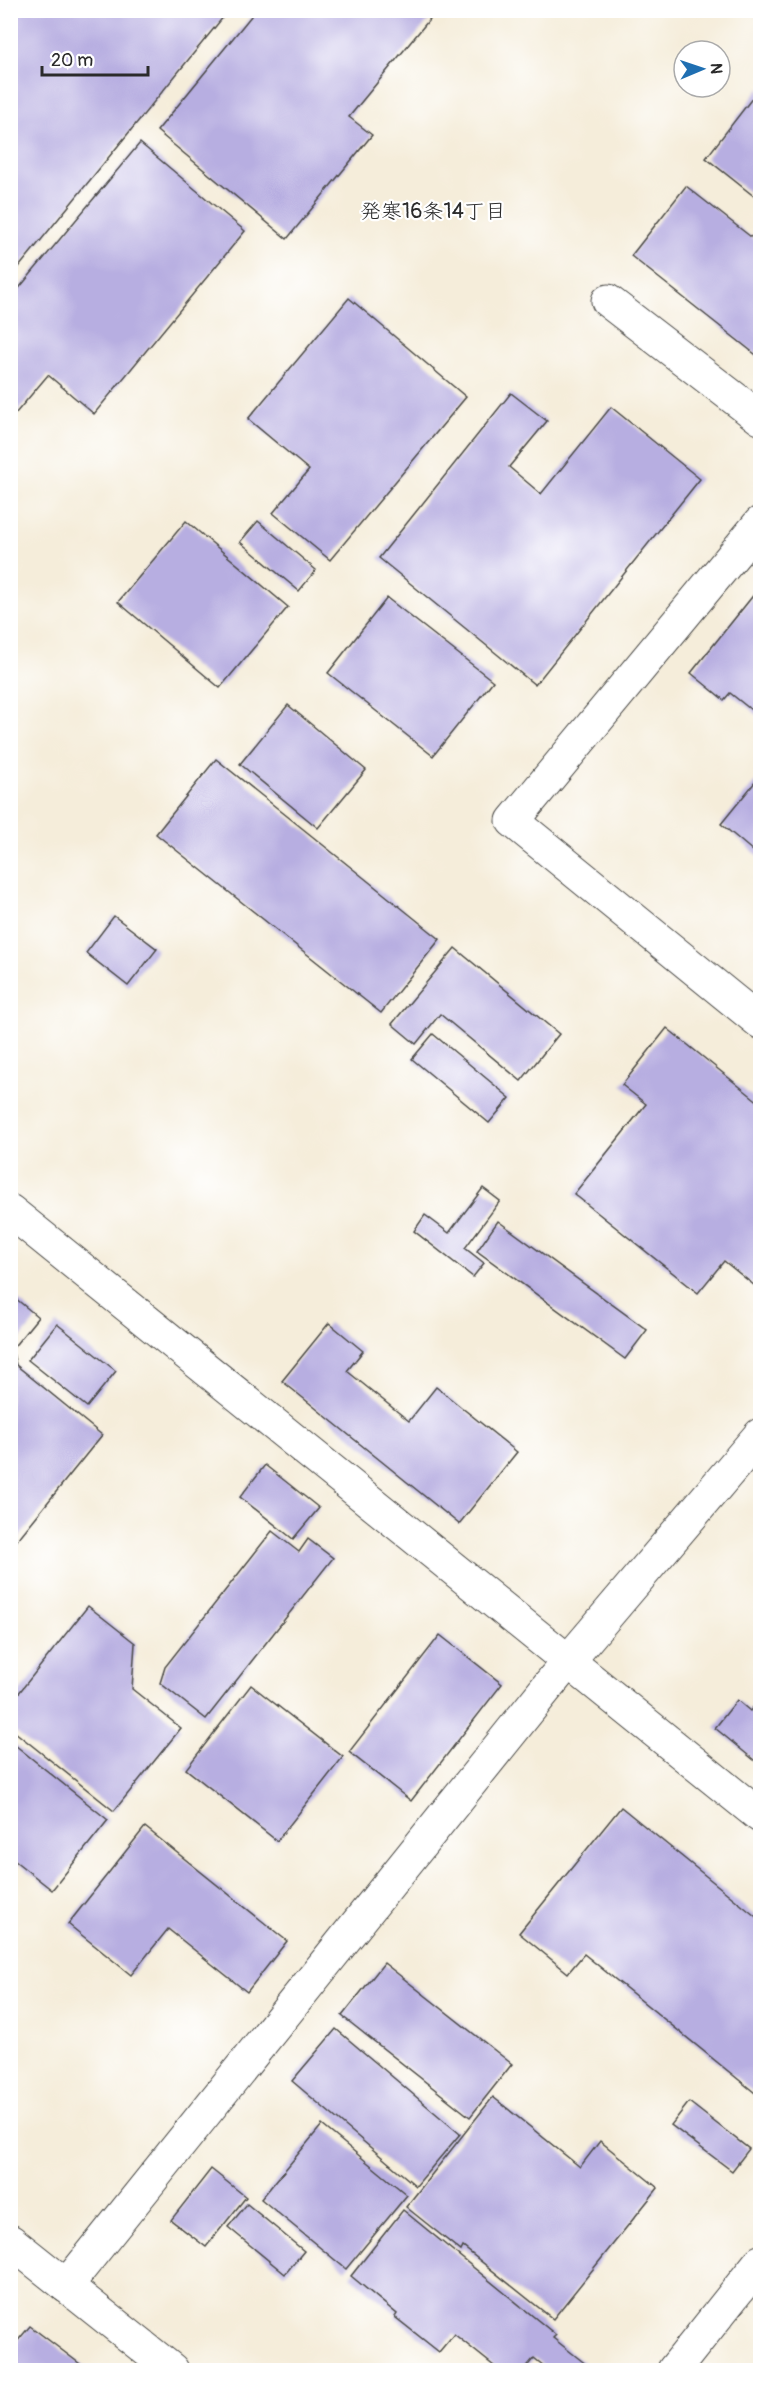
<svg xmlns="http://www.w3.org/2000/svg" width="771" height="2381" font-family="Pangolin,'Klee One',sans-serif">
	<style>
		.building { fill: #b7aee1 }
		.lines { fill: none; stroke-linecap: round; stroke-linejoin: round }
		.minor-casing { stroke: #494845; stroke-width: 35 }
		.minor { stroke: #fff; stroke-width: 33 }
		.labels { text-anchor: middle; stroke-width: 4.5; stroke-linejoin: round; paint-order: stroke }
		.neighbourhood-label { font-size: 21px; fill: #2b2b2b; stroke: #fff }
	</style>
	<rect width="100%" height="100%" fill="#fff"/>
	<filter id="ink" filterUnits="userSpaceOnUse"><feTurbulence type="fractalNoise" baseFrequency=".0167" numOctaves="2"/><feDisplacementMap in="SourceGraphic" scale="12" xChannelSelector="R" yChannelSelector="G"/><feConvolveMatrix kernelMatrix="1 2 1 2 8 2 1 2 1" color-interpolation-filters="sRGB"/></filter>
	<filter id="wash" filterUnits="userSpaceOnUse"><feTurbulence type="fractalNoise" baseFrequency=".008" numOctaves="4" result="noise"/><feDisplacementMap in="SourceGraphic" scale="24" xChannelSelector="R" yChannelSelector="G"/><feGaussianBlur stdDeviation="1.35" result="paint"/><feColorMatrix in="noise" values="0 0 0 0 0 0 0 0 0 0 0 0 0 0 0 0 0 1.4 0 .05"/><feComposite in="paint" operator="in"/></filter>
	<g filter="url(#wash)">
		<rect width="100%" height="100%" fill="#f5edda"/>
		<g id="blocks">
			<g class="building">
				<path d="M10,10H229L10,278Z"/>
				<path d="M256,10H428L433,15L349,117L372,135L287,239L157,131Z"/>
				<path d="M760,88V201L706,158Z"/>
				<path d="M140,143L245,231L94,414L48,375L10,420V299Z"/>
				<path d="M686,186L760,244V358L631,256Z"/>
				<path d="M349,298L466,397L330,560L273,513L309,470L248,419Z"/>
				<path d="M511,393L547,421L509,467L541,494L611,407L700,479L535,685L379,558Z"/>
				<path d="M186,521L288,607L220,688L118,602Z"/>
				<path d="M258,521L316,570L299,591L240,542Z"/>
				<path d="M760,587V717L730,693L724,700L691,673Z"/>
				<path d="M387,598L493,681L433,756L328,673Z"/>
				<path d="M288,705L366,770L318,828L240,764Z"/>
				<path d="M216,759L440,939L381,1013L156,834Z"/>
				<path d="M760,776V857L721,824Z"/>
				<path d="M114,916L157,949L128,986L86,953Z"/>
				<path d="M455,948L559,1034L521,1081L440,1014L416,1044L392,1024Z"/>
				<path d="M667,1028L760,1103V1290L724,1261L698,1293L574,1194L646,1104L622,1085Z"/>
				<path d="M433,1034L510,1098L489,1123L412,1059Z"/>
				<path d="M483,1188L500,1201L465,1248L484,1263L473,1277L414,1231L425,1215L449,1233Z"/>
				<path d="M498,1221L647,1330L625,1359L477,1251Z"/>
				<path d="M15,1298L38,1317L12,1349L16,1365L102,1435L10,1549V1303Z"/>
				<path d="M329,1323L363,1351L347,1371L409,1421L436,1387L517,1452L459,1524L282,1381Z"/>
				<path d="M57,1324L116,1371L87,1407L28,1360Z"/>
				<path d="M265,1465L319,1508L293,1539L240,1497Z"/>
				<path d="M272,1531L299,1552L308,1539L333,1558L206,1719L160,1683L165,1667Z"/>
				<path d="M88,1606L135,1643L132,1689L181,1728L114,1811L10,1728V1704Z"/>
				<path d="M440,1635L502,1684L411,1801L349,1752Z"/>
				<path d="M251,1685L343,1757L277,1841L186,1769Z"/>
				<path d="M760,1699V1765L715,1728L737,1700L750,1711Z"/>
				<path d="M10,1741L108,1820L52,1890L10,1857Z"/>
				<path d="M621,1807L760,1920V2097L584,1954L568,1973L519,1933Z"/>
				<path d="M145,1827L287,1941L247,1992L168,1929L131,1975L68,1924Z"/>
				<path d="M384,1963L512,2064L470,2117L342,2016Z"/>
				<path d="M336,2029L460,2134L416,2186L292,2081Z"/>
				<path d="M493,2097L580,2167L600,2141L658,2188L553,2319L463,2247L461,2251L406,2207Z"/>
				<path d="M689,2102L749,2149L732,2171L671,2125Z"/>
				<path d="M322,2125L407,2195L346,2269L261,2199Z"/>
				<path d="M211,2169L246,2197L206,2247L171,2220Z"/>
				<path d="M247,2204L304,2251L285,2274L228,2227Z"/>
				<path d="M403,2210L556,2335L553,2338L587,2365L583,2370H549L534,2358L524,2370H499L454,2334L439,2352L395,2317L397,2314L351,2276Z"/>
				<path d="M30,2326L88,2370H10V2350Z"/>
			</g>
		</g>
	</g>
	<g filter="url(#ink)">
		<use href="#blocks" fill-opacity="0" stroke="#494845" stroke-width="1.5"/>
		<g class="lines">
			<defs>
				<g id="minor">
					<path d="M608,301L760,418"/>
					<path d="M760,523L513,821L760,1022"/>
					<path d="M10,1211L760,1816"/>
					<path d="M10,2241L172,2370"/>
					<path d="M66,2286L569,1660L760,1435"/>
					<path d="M674,2370L760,2262"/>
				</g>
			</defs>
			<use href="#minor" class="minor-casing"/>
			<use href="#minor" class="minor"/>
		</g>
	</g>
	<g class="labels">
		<g class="neighbourhood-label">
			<text x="433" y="218">発寒16条14丁目</text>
		</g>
	</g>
	<rect width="771" height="2381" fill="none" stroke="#fff" stroke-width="36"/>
	<g transform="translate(702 69) rotate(88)"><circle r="28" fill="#ffffff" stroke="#aaaaaa" stroke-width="1.5"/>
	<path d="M0-4.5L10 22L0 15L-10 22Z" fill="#1f6fb2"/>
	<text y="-9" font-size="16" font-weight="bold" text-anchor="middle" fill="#2b2b2b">N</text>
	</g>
	<path d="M42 66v9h106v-9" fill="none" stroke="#2b2b2b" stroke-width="3"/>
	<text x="51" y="66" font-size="18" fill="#2b2b2b" stroke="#ffffff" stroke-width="4.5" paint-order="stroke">20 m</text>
</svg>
